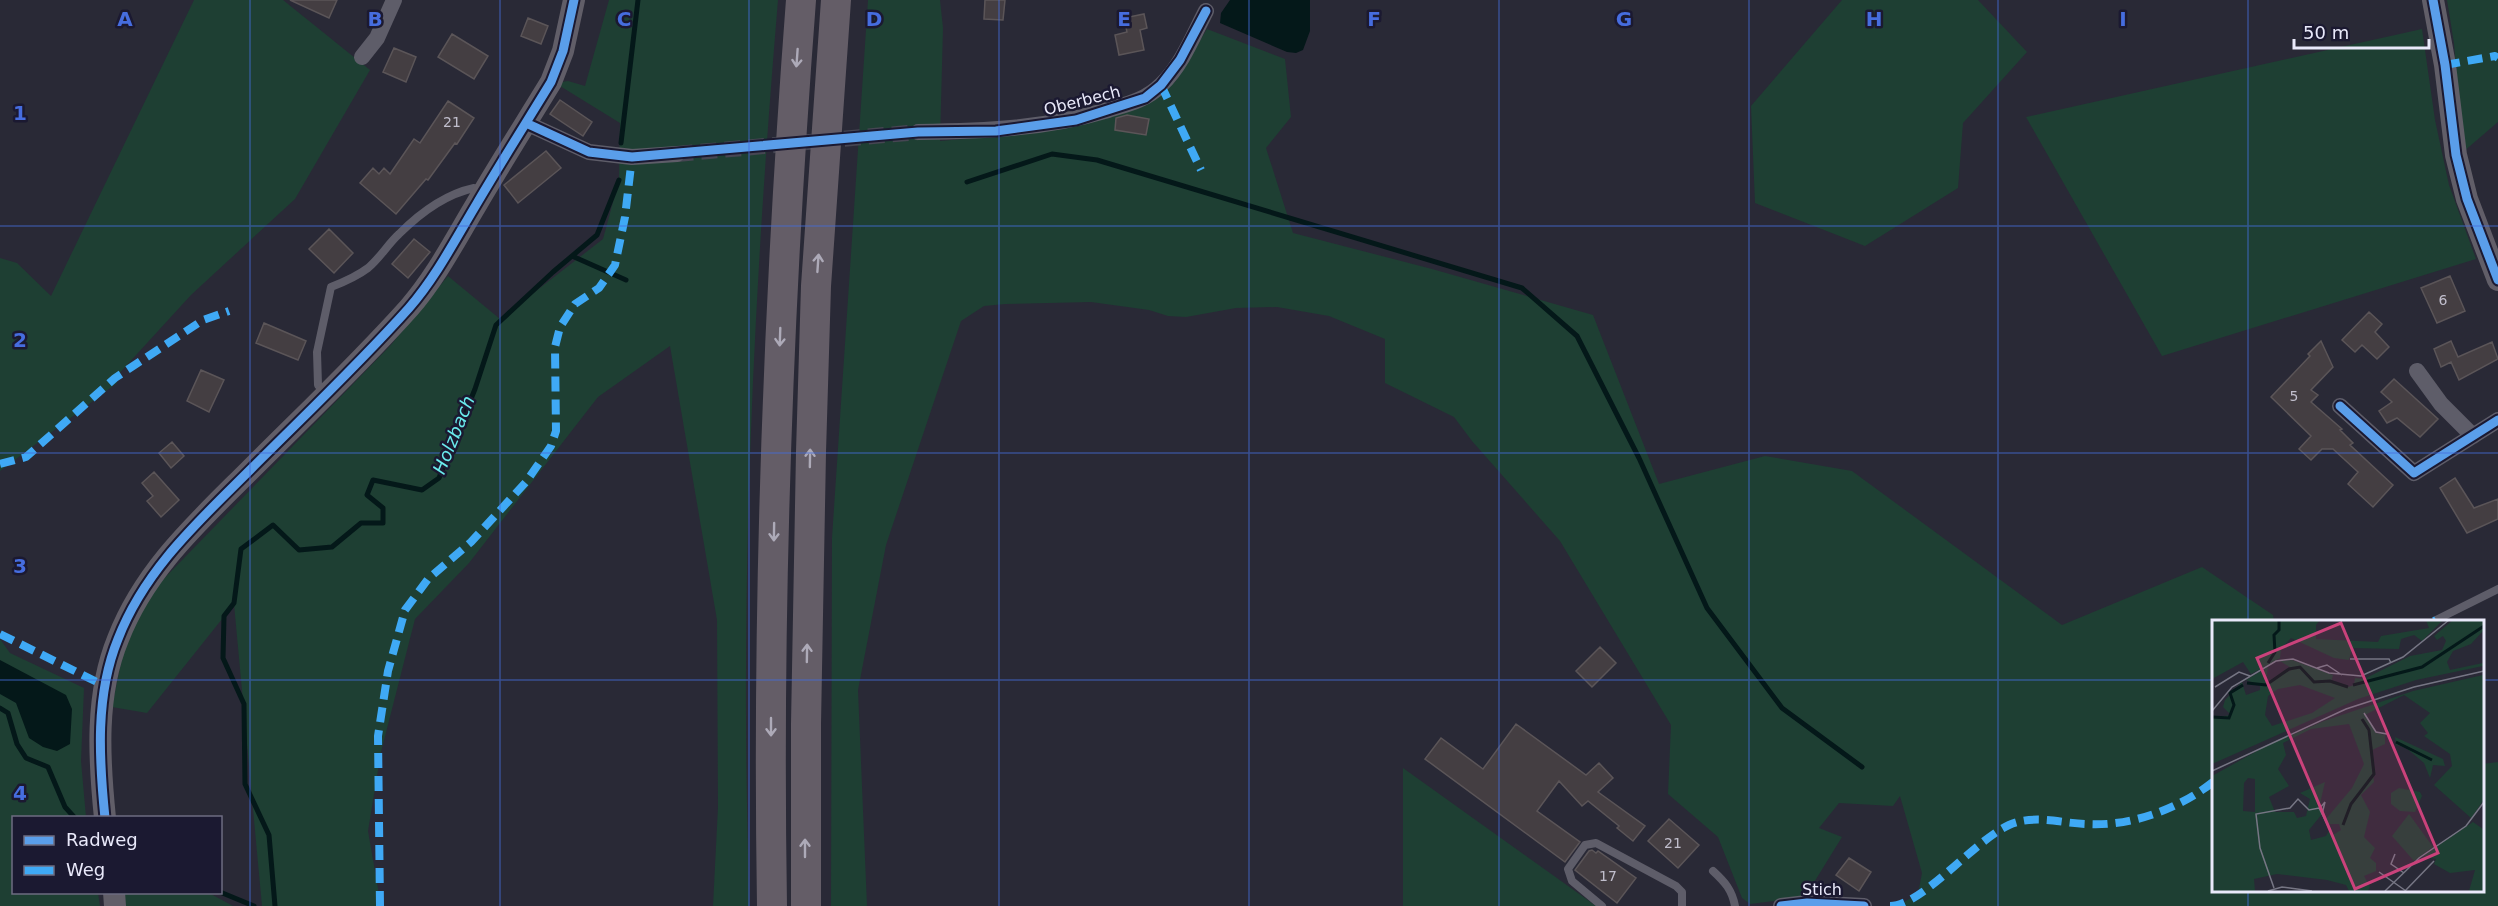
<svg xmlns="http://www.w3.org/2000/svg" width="2498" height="906" viewBox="0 0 2498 906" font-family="'DejaVu Sans',sans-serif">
<rect width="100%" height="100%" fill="#292936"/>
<path fill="#1e3f33" d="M194,0h89l87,70 -75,129 -104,96 -76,83 2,5 -117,88v-213l17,5 34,33z
M609,0h169c-20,237 -33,476 -32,715 0,63 2,127 3,191h-36l5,-99 -1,-187 -47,-274 -72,51 -129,166 -54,56 -34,133 -13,79 13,75h-119l-28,-302 -87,109 -35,-6 11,-54 15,-36 16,-28 236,-243 58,-70 52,43 103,-80 16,-59 1,-57 -60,-37 2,-4 6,-1 17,5z
M868,0h72l3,28 -3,113 93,-8 142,-51 32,-53 78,30 6,58 -25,31 27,85 139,36 161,46 66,169 106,-28 87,15 210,154 140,-58 71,48 1,6h-61v269h269v-126l16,-2v144h-608h7l21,-12 4,-21 -22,-77 -7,10 -54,-3 -20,25 23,9 -37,60 -55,7 -8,-6 -24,-61 -50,-43 3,-69 -111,-184 -88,-100 -18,-24 -69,-34v-44l-56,-23 -52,-9 -41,1 -50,9 -18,-1 -19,-6 -58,-8 -86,2 -21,2 -23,15 -75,224 -28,145 9,216h-36l1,-368z
M1842,0h136l49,52 -64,71 -5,65 -93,58 -110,-43 -4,-97z
M2447,0h51v122l-35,30 -9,-109z
M2422,29l13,91 14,65 27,74 -314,97 -136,-239z
M0,639l10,14 74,35 -3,73 5,56 -72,1v74l84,1 2,13h-100z
M1403,768l193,138h-193z
M124,893h85l24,13h-107z"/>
<path fill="#041819" d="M1230,0h80v31l-7,19 -7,3 -9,-1 -67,-29 1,-10z
M0,660l66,35 6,14 -2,35 -13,7 -14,-4 -14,-9 -13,-35 -16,-9z"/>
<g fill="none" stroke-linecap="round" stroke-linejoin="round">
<path stroke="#041819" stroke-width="5" d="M621,143l17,-143
M967,182l85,-28 45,6 425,128 55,48 62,122 68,150 75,100 80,59
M572,256l54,24
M0,708l8,5 9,31 9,14 22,9 17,40 10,11
M220,892l34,14
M275,906l-6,-71 -24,-51 -1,-80 -21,-46 1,-42 10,-13 7,-54 32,-24 26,25 33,-3 29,-24h22v-15l-16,-13 6,-15 49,10 17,-12 36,-89 21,-64 57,-53 44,-37 22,-55"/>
</g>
<path fill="#443e42" stroke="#5b5558" stroke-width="1.5" d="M290,0h47l-8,18z
M985,0h20l-2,20 -19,-1z
M1144,14l3,14 -7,2 4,20 -25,5 -4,-20 12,-3 -3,-14z
M528,18l20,8 -7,18 -20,-8z
M452,34l36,22 -14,23 -36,-22z
M394,48l22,9 -10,25 -23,-10z
M560,100l32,22 -9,14 -33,-22z
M448,101l26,17 -17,26 -2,-1 -27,37 -2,-1 -30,35 -36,-31 13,-15 6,6 5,-6 6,6 24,-35 6,4z
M1127,115l22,4 -3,16 -31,-5 1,-12z
M546,151l15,17 -43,35 -14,-18z
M329,229l24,24 -19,20 -25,-24z
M414,239l16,13 -22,26 -16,-14z
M2450,276l15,35 -28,12 -16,-35z
M2369,312l13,12 -7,8 14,15 -12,12 -15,-14 -7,7 -13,-12z
M264,323l42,18 -8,19 -42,-17z
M2321,341l12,26 -22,23 7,5 -7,7 31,27 -2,1 13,13 -3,2 43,40 -20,22 -25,-23 10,-12 -25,-23h-11l-11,11 -12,-11 12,-13 -40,-39 39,-41 -2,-2z
M2451,341l7,16 34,-15 6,17 -39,21 -8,-18 -10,5 -7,-18z
M201,370l23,10 -15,32 -22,-11z
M2394,379l44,40 -18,18 -23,-19 -10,5 -8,-12 13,-9 -11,-10z
M172,442l12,14 -13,12 -12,-15z
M154,472l25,28 -18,17 -14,-16 6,-5 -11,-13z
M2455,478l19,30 24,-9v20l-31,14 -27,-45z
M1600,647l16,16 -24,24 -16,-16z
M1516,724l70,51 13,-12 14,15 -15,14 47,34 -12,15 -16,-13 2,-2 -31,-25 -6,5 -23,-25 -22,30 43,31 -15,20 -140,-103 16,-21 42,31z
M1669,819l30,26 -21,23 -30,-27z
M1592,850l4,3 2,-2 38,27 -19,25 -42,-33 14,-19z
M1849,858l22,14 -12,19 -23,-16z"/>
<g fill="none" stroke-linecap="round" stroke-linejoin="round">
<path stroke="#464653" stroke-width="16" stroke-dasharray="16 8" stroke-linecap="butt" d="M677,154l241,-22"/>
<path stroke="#5e5d69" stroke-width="8" d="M325,393l-7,-8 -1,-33 14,-65c13,-5 25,-10 37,-19 12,-10 20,-24 31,-34 20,-20 47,-40 75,-46l8,5
M2436,620l62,-31
M1713,871c12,11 19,19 22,35
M1602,906l-30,-25 -4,-12 17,-24 11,-2 80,43 6,6v14"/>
<path stroke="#5e5d69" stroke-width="16" d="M362,57l15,-19 17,-38
M526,123l63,29 43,5 45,-3
M918,132c65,-1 127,-3 190,-22 20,-6 38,-10 53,-25 21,-20 32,-49 45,-74
M2417,371l24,33 32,32
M2340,406l74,67 84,-53
M1781,906l26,-3 57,3"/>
<path stroke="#615e68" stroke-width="22" d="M2433,0l12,65 11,90 11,44 31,81
M105,818c-6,-59 -10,-123 13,-179 27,-70 81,-118 133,-170 53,-53 108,-105 158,-161 27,-31 46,-68 67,-103 24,-41 50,-82 75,-123l12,-31 11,-51
M114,892l1,14"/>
<path stroke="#645d67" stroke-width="30" d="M772,906c-5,-302 6,-605 29,-906
M806,906v-182l5,-272 5,-166 20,-286"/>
<path stroke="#3fa9f5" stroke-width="8" stroke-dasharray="15 8" stroke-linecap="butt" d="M2445,65l50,-9 3,2
M1161,85l40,85
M0,464l26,-7 89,-79 88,-58 26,-9
M2434,621l2,-1
M0,634l105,52
M380,906l-2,-170 10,-65 17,-61 23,-31 43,-37 55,-60 25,-36 5,-15 -1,-84 5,-20 15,-23 24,-16 16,-23 10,-48 7,-60
M1890,906c32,0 85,-66 119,-81 26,-11 50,-2 77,-1 44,3 93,-15 127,-42"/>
<defs>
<path id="cycleway" d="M2433,0l12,65 11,90 11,44 31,81
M526,123l63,29 43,5 286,-25 78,-1 80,-11 69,-22 16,-13 19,-25 26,-49
M2340,406l74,67 84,-53
M105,818c-6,-59 -10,-123 13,-179 27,-70 81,-118 133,-170 53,-53 108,-105 158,-161 27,-31 46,-68 67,-103 24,-41 50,-82 75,-123l12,-31 11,-51
M1781,906l26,-3 57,3"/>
</defs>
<use href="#cycleway" stroke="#1b1931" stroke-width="13"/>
<use href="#cycleway" stroke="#5a9eea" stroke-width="9"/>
</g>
<defs><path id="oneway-shaft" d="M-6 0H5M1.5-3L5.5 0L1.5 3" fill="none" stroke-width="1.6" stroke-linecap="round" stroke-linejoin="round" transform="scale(1.5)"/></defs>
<g stroke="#adaab8">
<use href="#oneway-shaft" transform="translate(797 58) rotate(94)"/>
<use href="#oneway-shaft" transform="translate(818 263) rotate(-86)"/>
<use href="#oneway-shaft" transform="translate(780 337) rotate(92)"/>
<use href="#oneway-shaft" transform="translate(810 458) rotate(-89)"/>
<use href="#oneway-shaft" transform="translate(774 532) rotate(91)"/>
<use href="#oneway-shaft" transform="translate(807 653) rotate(-89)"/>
<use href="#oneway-shaft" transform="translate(771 727) rotate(90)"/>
<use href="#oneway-shaft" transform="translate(805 848) rotate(-90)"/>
</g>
<path fill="none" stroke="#466ddf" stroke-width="1.5" stroke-opacity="0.55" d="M250,0v906M500,0v906M749,0v906M999,0v906M1249,0v906M1499,0v906M1749,0v906M1998,0v906M2248,0v621M0,226h2498M0,453h2498M0,680h2213M2482,680h16M2248,890v16"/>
<g text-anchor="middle" stroke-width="5" stroke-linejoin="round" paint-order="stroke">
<g font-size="14" fill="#c0becc">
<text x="452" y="127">21</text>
<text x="2443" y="305">6</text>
<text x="2294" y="401">5</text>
<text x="1673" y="848">21</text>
<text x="1608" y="881">17</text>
</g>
<g font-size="16" fill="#e9e9fa" stroke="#1b1931">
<text transform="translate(1082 100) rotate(-14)" y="6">Oberbech</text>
<text x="1822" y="895">Stich</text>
</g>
<g font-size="18" font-style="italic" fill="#6aecee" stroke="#1b1931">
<text transform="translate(454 435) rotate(-68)" y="6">Holzbach</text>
</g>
</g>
<g transform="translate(2212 620)">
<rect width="272" height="272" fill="#292936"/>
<path d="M0,0h108l-4,5v14l62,3 3,-6 48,-8 -3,-8h17l-21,21 -8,-6 -13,4 -2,10 -47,-1 -3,12 -15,-2 -43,-20 -10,11 -1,9 -29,16 -8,-12 -31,17zM241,0h30v11l-12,13 -18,7 -6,11 3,8 33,-7v3l-67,14 -58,19 -146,65v-46l19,-3 -8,-8 2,-7 17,-18 4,13 14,-5v-5l-14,-5 22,-13 -2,16 27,-14 -13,-8 12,-1 41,15 -2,7 17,5 6,-2 1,-7 9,1 46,-23 32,-6 4,-9 -3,-5 -6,4 -3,-4zM88,65l35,13 -23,15 -40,13 -7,-11 3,-19 10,-7zM271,55v126l-12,17 -37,-33 18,-19 -2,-12 -26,-18 4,-3 -8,-10 10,-10 -26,-18 -39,20 11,18 9,2v9l-15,7 4,31 -13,13 9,17 -6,25 11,11 -5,10 6,5v8l-12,5 6,11 -2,4h-19l-3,-6 -19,-5 -50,-6 -23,5 1,12h-43v-115l54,-30 58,-25 89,-30zM137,104l15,40 -12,24 -26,31 3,5h10l2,6 -8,5 -3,-6 -4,7 -15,4 -2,-10 13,-16 -3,-6 6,-26 -25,11 10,6 -4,17 -9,2 -3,-6h-19l-6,-15 20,-11 -11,-17 8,-14 -3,-12 28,-14zM36,158l7,1v33l-12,-1 1,-28zM183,117l48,22 2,7 -12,-1 -3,13 -6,-15 -19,-16 -9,-2zM187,168l21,4 2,4 -7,16 -15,-1 -9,-7v-11zM197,194l24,33 -19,14 -22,-25zM261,202l10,7v62h-14l6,-21 -25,3 -16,-9 2,-5 -13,-3z" fill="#1e3f33" fill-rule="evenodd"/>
<path fill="none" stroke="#041819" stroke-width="3" d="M56,43l7,-11 -1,-17 5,-5v-10M35,63l19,2 23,-16 11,-2 14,15 16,-1 18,6M141,65l69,-18 62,-41M0,97l17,1 5,-13 -4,-12 13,-8M184,122l36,18M131,205l8,-21 23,-30 -5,-44 -7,-11"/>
<path fill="none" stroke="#767684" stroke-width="1.5" d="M138,39h39l2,4M105,48l10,-3 15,10M3,67l24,-15 11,4M0,91l20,-24 44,-26 17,-2 36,14 32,3 42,-19 46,-37M152,93l12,19 11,2M0,151l134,-62 68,-22 70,-16M107,189l6,-7 -3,12M183,234l-4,10 13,9M167,252l27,19M62,268l-14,-40 -4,-34 34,-6 8,-9 11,11 10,-2 11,22M56,271l14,-4 30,4M173,271l34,-33 47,-32 18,-24M193,271l29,-30"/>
<path fill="#ca427b" fill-opacity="0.15" stroke="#ca427b" stroke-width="3" d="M129,3l97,230 -83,36 -98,-231z"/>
<rect width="272" height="272" fill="none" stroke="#e9e9fa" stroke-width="3"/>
</g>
<g font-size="20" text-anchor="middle" font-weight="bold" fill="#466ddf" stroke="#1b1931" stroke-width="5" stroke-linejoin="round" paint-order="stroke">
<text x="125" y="26">A</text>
<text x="375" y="26">B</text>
<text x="624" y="26">C</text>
<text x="874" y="26">D</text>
<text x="1124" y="26">E</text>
<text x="1374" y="26">F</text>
<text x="1624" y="26">G</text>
<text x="1874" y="26">H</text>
<text x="2123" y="26">I</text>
<text x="20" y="120">1</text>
<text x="20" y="347">2</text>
<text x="20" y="573">3</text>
<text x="20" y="800">4</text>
</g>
<rect x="12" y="816" width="210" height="78" fill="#1b1931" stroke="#6d6c81" stroke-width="1.5"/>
<rect x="24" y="836" width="30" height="9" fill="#5a9eea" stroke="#6d6c81" stroke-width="1.5"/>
<text x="66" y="846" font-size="18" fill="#e9e9fa">Radweg</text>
<rect x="24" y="866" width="30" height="9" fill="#3fa9f5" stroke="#6d6c81" stroke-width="1.5"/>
<text x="66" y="876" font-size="18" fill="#e9e9fa">Weg</text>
<path d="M2294 39v9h135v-9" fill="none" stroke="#e9e9fa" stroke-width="3"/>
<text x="2303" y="39" font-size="18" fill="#e9e9fa" stroke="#1b1931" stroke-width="4.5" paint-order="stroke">50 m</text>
</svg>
